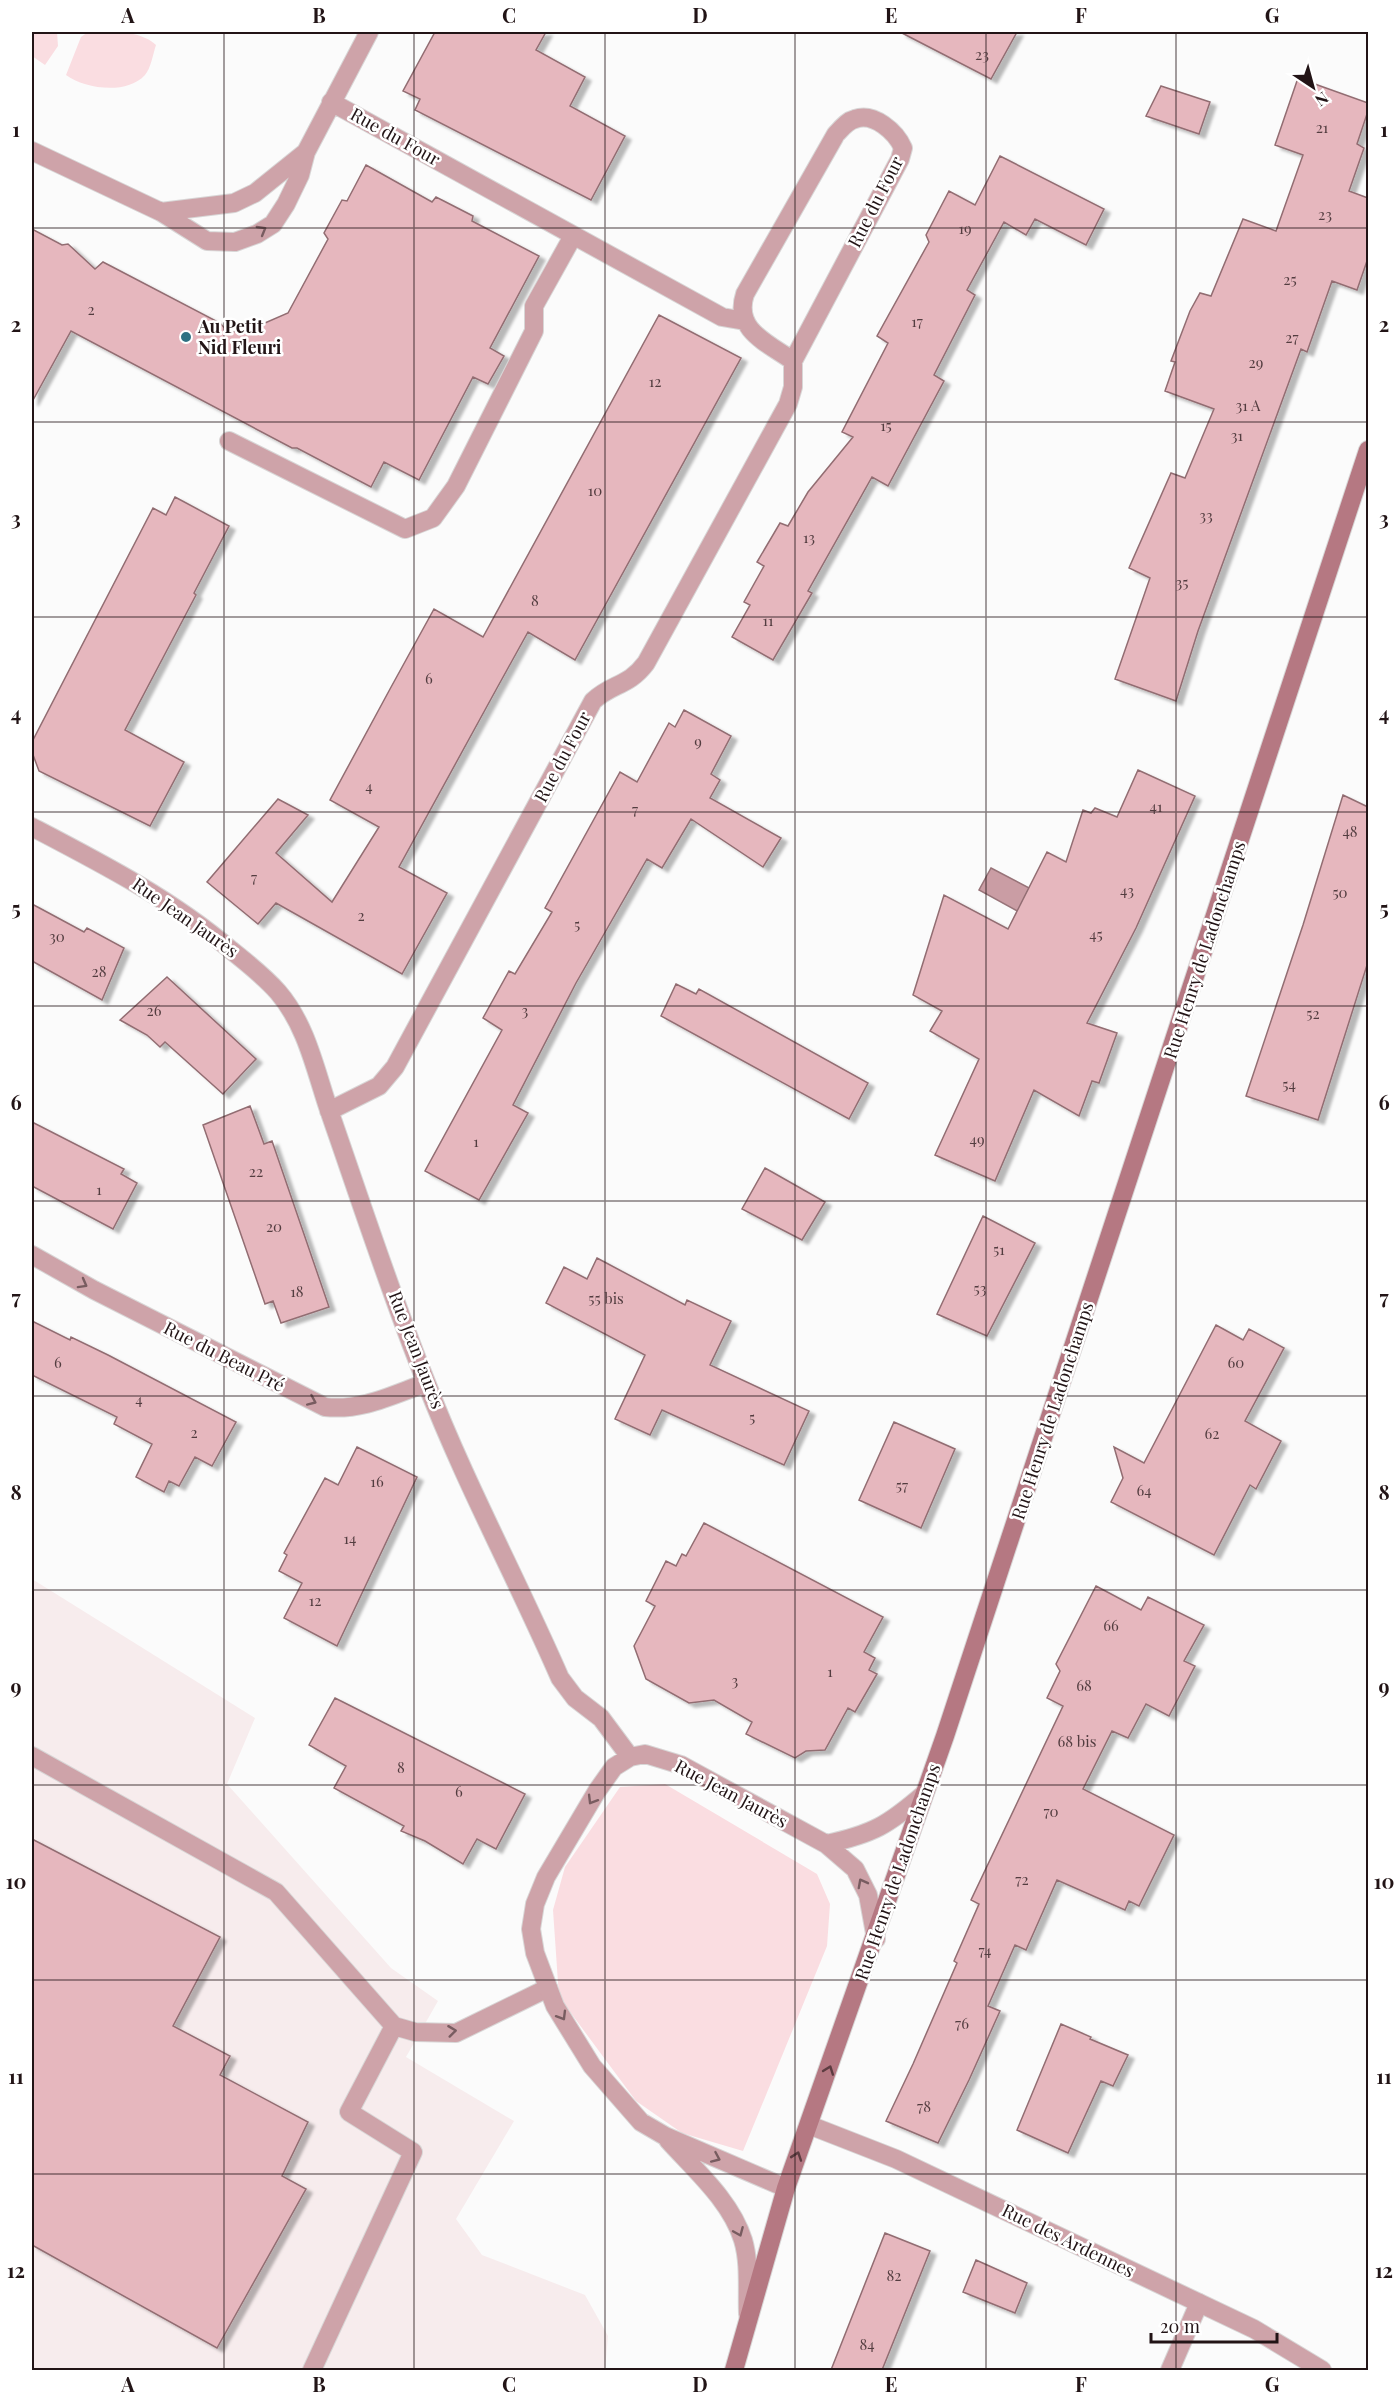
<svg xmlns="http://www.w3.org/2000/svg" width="1400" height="2402" viewBox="0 0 1400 2402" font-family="'Playfair Display',serif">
<defs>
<filter id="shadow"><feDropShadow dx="6" dy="4" stdDeviation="1.5" flood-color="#0004"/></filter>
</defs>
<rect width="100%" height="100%" fill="#fbfbfb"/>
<path fill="#f7eced" d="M32,1579l223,139 -28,66 164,184 47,33 -32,56 108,64 -58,98 26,36 103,40 23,41 -3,34h-573z"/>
<path fill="#fadde1" d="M32,32h25l1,14 -13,19 -13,-9z
M88,32c20,-1 53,-2 68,13 -3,9 -5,23 -11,30 -18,20 -60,14 -79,0l15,-38z
M665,1784l152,90 13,30 -3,42 -84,205 -61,-18 -46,-32 -77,-104 -6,-87 12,-43 55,-80z"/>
<path fill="#ca9da4" stroke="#987479" stroke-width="1.5" d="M991,868l44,23 -12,23 -44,-24z"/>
<path fill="#e6b7be" stroke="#926d72" stroke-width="1.5" filter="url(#shadow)" d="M435,32h111l-10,18 49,27 -15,29 55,30 -34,64 -176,-90 5,-11 -17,-8z
M900,32h117l-26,47z
M1298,78l70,25v8l-11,33 7,4 -15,43 19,7v60l-11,32 -25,-9 -25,71 -6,-3 -103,282 -22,70 -61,-22 35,-101 -21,-10 42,-95 14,5 29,-69 -49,-18 10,-29 -4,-1 19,-50 10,-18 11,3 32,-77 33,12 27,-76 -28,-10z
M1161,86l49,16 -11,32 -53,-18z
M1000,156l104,53 -18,36 -51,-26 -9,16 -22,-13 -37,68 8,5 -41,80 10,6 -56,105 -16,-9 -64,114 4,2 -39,67 -41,-23 18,-32 -6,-3 20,-36 -7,-4 23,-39 8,3 20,-34 45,-55 -11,-5 46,-89 -11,-7 52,-94 -3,-7 23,-44 26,14z
M366,165l66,37 4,-5 37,19 -1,5 67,35 -49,92 14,8 -16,28 -15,-7 -54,103 -35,-18 -13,25 -74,-39h-5l-221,-117 -39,71v-173l30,16 6,-1 27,25 8,-7 117,61 9,10 29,-7 30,-13 40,-74 -4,-6 18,-33 5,1z
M659,315l82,43 -166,302 -47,-28 -31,56 -98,179 48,26 -45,81 -126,-71 -18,21 -51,-42 71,-83 30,16 -32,38 56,49 47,-75 -49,-27 60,-111 44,-80 49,28z
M175,497l54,29 -35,67 2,2 -71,135 59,32 -34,64 -111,-55 -7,-19v-10l121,-234 13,7z
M684,710l47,26 -20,38 9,6 -10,18 71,40 -18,29 -72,-48 -29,49 -15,-9 -71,124 -63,122 15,8 -49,87 -54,-29 77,-141 -19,-12 26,-47 6,3 37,-62 -7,-4 75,-136 17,10 32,-59 6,4z
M1138,770l57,26 -59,132 -49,95 30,10 -18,50 -7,-2 -13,35 -45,-26 -39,91 -60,-26 44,-96 -49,-28 12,-20 -29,-16 31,-100 64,34 39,-77 19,10 17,-52 8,3 4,-5 22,9z
M1343,795l25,12v155l-50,158 -72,-24 57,-171z
M32,904l52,28 3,-4 37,20 -22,52 -70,-39z
M167,977l89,82 -33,35 -58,-52 -5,5 -13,-12 -27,-15z
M676,984l20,10 3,-5 169,94 -19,36 -188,-103z
M250,1106l14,38 8,-3 57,166 -48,16 -8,-22 -8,3 -62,-179z
M32,1122l92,47 -3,5 16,9 -24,46 -81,-43z
M765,1168l60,34 -23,38 -60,-31z
M983,1216l52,27 -48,93 -50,-22z
M597,1258l88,47 2,-5 44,21 -21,44 99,46 -25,54 -122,-55 -12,25 -35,-16 30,-64 -99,-52 18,-36 23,12z
M32,1321l38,19 1,-3 37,18 128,67 -24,44 -17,-9 -16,29 -10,-5 -5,11 -28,-15 16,-33 -38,-20 3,-7 -85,-42z
M1216,1325l27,15 6,-11 35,19 -39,73 36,20 -25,48 -6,-4 -36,70 -103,-53 12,-24 -9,-31 30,16z
M894,1422l61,27 -34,79 -62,-28z
M357,1447l60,30 -80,169 -53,-28 18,-35 -23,-12 8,-16 -3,-2 41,-75 13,7z
M704,1523l179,94 -19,35 11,6 -6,12 8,4 -22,38 -7,-4 -23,42 -19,1 -11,7 -49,-24 6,-12 -38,-22 -25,3 -43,-24 -12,-33 21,-40 -9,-5 20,-40 10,5 6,-12 4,2z
M1096,1586l45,24 7,-13 56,28 -20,36 11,5 -26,50 -23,-12 -18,34 -16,-7 -29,58 91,46 -35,71 -10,-5 -4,9 -68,-30 -31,70 -11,-5 -27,61 12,5 -31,69 -31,63 -52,-22 27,-57 44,-101 -3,-2 25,-57 -8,-4 92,-194 -16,-8 13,-27 -4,-7z
M335,1698l190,96 -29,55 -19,-10 -14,25 -38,-23 -24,-10 3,-5 -70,-38 12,-22 -37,-21z
M32,1839l188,98 -47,89 57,30 -10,19 88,47 -26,54 24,13 -89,159 -185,-103z
M1061,2024l30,13 -1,2 38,16 -15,31 -12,-5 -33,72 -51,-23z
M885,2233l45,18 -48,119h-51z
M976,2260l51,23 -12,30 -52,-21z"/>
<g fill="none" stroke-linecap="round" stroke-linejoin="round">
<defs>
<path id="lane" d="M229,441l176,88 28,-11 23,-32 78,-155v-25l39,-70
M32,1756l244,136 118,134 21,6 41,1 92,-45
M312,2370l101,-218 -64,-40 45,-86
M1170,2370l29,-67"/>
<path id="street" d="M331,102l391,215 23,4
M32,151l129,61 46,29 28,1 22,-8 16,-10 13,-20 14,-29 6,-23 63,-120
M161,212l73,-9 21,-10 51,-41
M32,827c69,36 139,72 199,123 16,13 33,26 47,42 30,35 38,82 53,124 31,89 60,179 95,266 39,101 91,197 134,296l15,20 26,20 29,39
M329,1111l50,-25 16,-19 198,-366c19,-18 35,-14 53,-38l142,-259 5,-17v-26l107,-202 3,-11c-7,-16 -29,-36 -48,-29 -8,2 -13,9 -19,15l-91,160c-12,36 23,49 48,67
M32,1255l62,35 231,117c37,4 67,-12 101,-24
M826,1844c47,-10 62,-19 98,-50
M809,2125l87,34 358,170 68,41
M668,2140c27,30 63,61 75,100 7,23 4,50 5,74
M786,2188l-121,-52 -24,-14 -49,-56 -37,-60 -20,-53 -4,-24 4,-25 11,-27 51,-86 17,-24 16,-10 15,-3 36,11 145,79 29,25 13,26 8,44"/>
<path id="secondary" d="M734,2370l52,-182 159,-452 423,-1286"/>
</defs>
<use href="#lane" stroke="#d8d6d6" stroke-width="20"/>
<use href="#street" stroke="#d8d6d6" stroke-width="20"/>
<use href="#secondary" stroke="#d8d6d6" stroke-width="20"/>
<use href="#lane" stroke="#cea3a9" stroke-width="18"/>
<use href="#street" stroke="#cea3a9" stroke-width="18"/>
<use href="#secondary" stroke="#b57882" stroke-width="18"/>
</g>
<defs><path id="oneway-chevron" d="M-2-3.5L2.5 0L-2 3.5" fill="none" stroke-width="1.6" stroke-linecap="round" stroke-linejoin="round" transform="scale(1.5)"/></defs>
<g stroke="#785c60">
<use href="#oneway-chevron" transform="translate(262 230) rotate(-30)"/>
<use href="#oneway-chevron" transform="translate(83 1284) rotate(29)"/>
<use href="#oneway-chevron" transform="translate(312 1401) rotate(24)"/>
<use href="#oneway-chevron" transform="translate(592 1800) rotate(121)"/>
<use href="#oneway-chevron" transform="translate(862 1883) rotate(-118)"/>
<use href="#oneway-chevron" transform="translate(562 2016) rotate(59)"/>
<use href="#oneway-chevron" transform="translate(452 2031) rotate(-7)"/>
<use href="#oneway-chevron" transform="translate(716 2158) rotate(24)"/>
<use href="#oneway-chevron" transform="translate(739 2232) rotate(67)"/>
</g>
<g stroke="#5d3c41">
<use href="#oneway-chevron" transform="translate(829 2070) rotate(-70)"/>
<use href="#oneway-chevron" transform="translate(797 2156) rotate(-71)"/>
</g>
<path fill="none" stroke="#221416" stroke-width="1.5" stroke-opacity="0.55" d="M224,32v2338M414,32v2338M605,32v2338M795,32v2338M986,32v2338M1176,32v2338M32,228h1336M32,422h1336M32,617h1336M32,812h1336M32,1006h1336M32,1201h1336M32,1396h1336M32,1590h1336M32,1785h1336M32,1980h1336M32,2174h1336"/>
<circle fill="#2e7082" stroke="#fff" stroke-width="2" cx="186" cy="337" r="6"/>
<g text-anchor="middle" stroke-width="5" stroke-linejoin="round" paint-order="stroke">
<g font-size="15" fill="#533d40">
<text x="982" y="60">23</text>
<text x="1322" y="133">21</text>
<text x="1325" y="220">23</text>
<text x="965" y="234">19</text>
<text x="1290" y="285">25</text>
<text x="91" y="315">2</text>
<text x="917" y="327">17</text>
<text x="1292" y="343">27</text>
<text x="1256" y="368">29</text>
<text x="655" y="387">12</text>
<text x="1248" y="411">31 A</text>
<text x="886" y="431">15</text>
<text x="1237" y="441">31</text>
<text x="595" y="496">10</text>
<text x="1206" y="521">33</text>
<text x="809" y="543">13</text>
<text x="1182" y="588">35</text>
<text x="535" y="606">8</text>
<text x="768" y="626">11</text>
<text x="429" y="684">6</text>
<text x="698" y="747">9</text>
<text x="369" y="792">4</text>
<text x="1156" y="812">41</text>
<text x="635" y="815">7</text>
<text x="1350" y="837">48</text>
<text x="254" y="883">7</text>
<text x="1127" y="896">43</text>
<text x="1340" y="898">50</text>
<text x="361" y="921">2</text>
<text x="577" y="930">5</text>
<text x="1096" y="940">45</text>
<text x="57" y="942">30</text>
<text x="99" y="977">28</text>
<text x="154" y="1016">26</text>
<text x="525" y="1016">3</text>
<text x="1313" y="1019">52</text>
<text x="1289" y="1090">54</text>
<text x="977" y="1145">49</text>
<text x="476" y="1147">1</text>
<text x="256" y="1177">22</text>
<text x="99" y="1195">1</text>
<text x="274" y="1232">20</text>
<text x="999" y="1255">51</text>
<text x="980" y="1294">53</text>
<text x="297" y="1297">18</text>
<text x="606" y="1304">55 bis</text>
<text x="58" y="1368">6</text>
<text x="1236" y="1368">60</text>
<text x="139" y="1405">4</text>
<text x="752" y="1423">5</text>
<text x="194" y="1438">2</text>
<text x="1212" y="1439">62</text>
<text x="377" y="1487">16</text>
<text x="902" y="1491">57</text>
<text x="1144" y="1496">64</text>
<text x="350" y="1544">14</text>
<text x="315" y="1606">12</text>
<text x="1111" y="1631">66</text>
<text x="830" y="1677">1</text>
<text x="735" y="1686">3</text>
<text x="1084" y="1691">68</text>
<text x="1077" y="1747">68 bis</text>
<text x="401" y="1773">8</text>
<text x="459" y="1797">6</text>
<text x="1051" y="1817">70</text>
<text x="1022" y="1885">72</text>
<text x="985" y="1956">74</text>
<text x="962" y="2029">76</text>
<text x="924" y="2112">78</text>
<text x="894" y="2281">82</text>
<text x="867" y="2350">84</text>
</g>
<g font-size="18" fill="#221416" stroke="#fff">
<text transform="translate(395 137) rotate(29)" y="6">Rue du Four</text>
<text transform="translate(876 202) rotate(-63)" y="6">Rue du Four</text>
<text transform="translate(563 757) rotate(-62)" y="6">Rue du Four</text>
<text transform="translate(185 918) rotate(35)" y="6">Rue Jean Jaurès</text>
<text transform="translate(1205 950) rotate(-72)" y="6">Rue Henry de Ladonchamps</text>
<text transform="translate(416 1350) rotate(69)" y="6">Rue Jean Jaurès</text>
<text transform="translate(224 1357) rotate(27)" y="6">Rue du Beau Pré</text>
<text transform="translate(1053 1411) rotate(-72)" y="6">Rue Henry de Ladonchamps</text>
<text transform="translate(731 1794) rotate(28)" y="6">Rue Jean Jaurès</text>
<text transform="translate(898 1872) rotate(-71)" y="6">Rue Henry de Ladonchamps</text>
<text transform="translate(1068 2241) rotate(26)" y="6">Rue des Ardennes</text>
</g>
<g font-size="18" font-weight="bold" fill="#221416" stroke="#fff" text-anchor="start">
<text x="198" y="333">Au Petit<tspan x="198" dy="21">Nid Fleuri</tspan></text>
</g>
</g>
<rect width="1400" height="2402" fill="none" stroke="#ffffff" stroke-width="66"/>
<g transform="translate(1313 87) rotate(144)" stroke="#ffffff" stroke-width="4.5" paint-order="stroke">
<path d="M0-4.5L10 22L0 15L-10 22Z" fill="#221416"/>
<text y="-9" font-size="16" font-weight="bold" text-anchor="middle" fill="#221416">N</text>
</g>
<path d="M1151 2333v9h126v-9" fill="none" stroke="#221416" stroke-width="3"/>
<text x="1160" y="2333" font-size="18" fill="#221416" stroke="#ffffff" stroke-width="4.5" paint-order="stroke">20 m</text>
<rect x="33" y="33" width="1334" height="2336" fill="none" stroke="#221416" stroke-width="2"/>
<g font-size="20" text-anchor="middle" font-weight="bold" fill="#221416">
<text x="128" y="23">A</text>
<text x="319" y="23">B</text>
<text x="509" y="23">C</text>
<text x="700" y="23">D</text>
<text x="891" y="23">E</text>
<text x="1081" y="23">F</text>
<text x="1272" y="23">G</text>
<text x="16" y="137">1</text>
<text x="1384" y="137">1</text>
<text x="16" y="332">2</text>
<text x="1384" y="332">2</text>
<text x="16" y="526">3</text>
<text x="1384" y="526">3</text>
<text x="16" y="721">4</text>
<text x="1384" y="721">4</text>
<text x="16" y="916">5</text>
<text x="1384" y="916">5</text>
<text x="16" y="1110">6</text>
<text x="1384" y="1110">6</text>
<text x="16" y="1305">7</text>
<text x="1384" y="1305">7</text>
<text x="16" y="1500">8</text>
<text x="1384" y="1500">8</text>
<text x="16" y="1694">9</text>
<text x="1384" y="1694">9</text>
<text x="16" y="1889">10</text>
<text x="1384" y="1889">10</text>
<text x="16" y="2084">11</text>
<text x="1384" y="2084">11</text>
<text x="16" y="2278">12</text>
<text x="1384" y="2278">12</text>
<text x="128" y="2392">A</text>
<text x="319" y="2392">B</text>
<text x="509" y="2392">C</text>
<text x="700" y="2392">D</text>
<text x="891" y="2392">E</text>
<text x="1081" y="2392">F</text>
<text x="1272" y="2392">G</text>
</g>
</svg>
